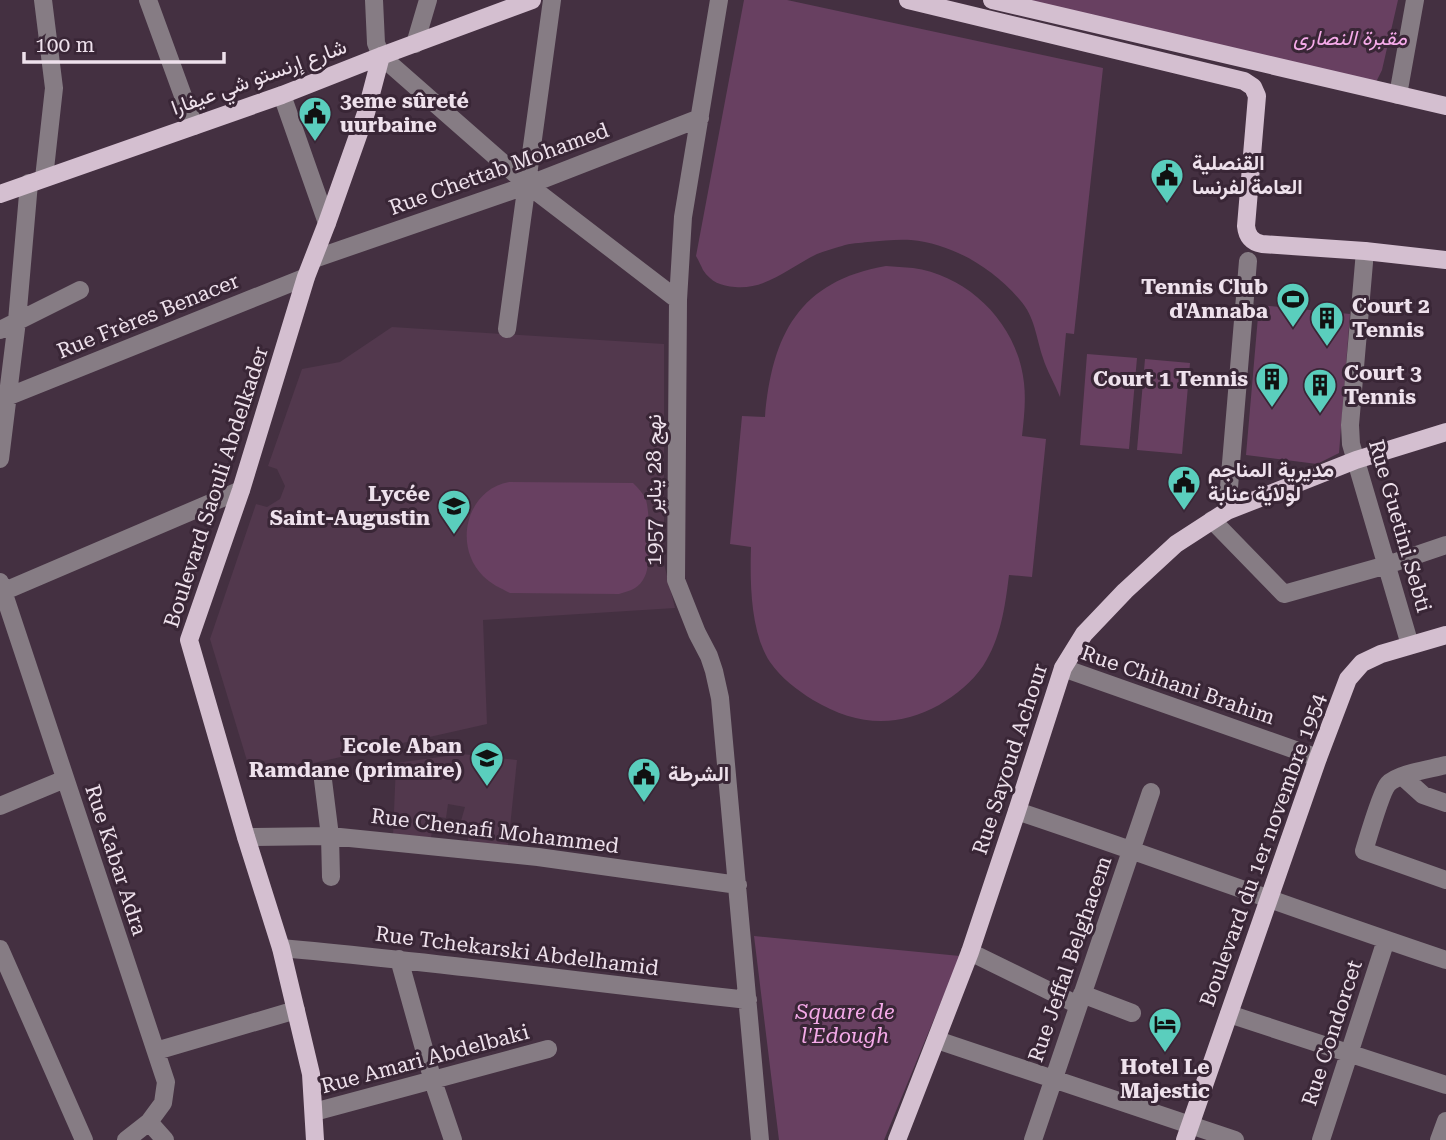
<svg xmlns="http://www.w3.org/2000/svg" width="1446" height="1140" viewBox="0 0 1446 1140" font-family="'Roboto Serif',Vazirmatn,serif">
<rect width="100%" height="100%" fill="#443041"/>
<path fill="#52384d" d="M392,327l272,17v220l11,44 -192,12 4,104 -235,53 -42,-138 46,-135 11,3 13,-8 5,-13 -8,-17 -9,-3 34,-97 38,-7z
M462,754l55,6 -9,86 -40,-2v-19l-7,-4 4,-14 -17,-3 -2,14 -12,-2 -3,22 -38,-2 3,-73z"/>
<path fill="#684061" d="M744,0h43l316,68 -29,266 -8,-1 -6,64c-5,-13 -13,-26 -17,-39 -7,-21 -8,-41 -23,-58 -27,-32 -67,-56 -109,-60 -14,-1 -29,1 -43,2 -8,1 -18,1 -26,4 -8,2 -17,5 -25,8 -27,13 -51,36 -82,33 -14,-1 -24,-5 -32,-17 -2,-4 -4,-9 -7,-14z
M1029,0h369l-16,70 -7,14z
M886,266c9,1 18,1 27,2 57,8 105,57 111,115 2,18 0,35 -2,53l24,3 -14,138 -23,-2c-4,32 -8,63 -26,91 -11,16 -27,29 -44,39 -43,24 -84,20 -126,-5 -16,-10 -32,-22 -43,-38 -20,-30 -20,-81 -19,-115l-21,-3 12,-128 23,1c7,-82 34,-136 121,-151z
M1259,305l91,9 -11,139 -22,11 -71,-9z
M1087,354l50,4 -8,91 -49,-4z
M1145,359l45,4 -8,91 -45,-4z
M509,482l124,1c5,5 10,10 13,17 4,13 5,64 -1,76 -5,12 -15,15 -26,18l-109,-1c-10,-5 -19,-9 -27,-17 -30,-30 -17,-86 26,-94z
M754,936l206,20 -76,184h-105z"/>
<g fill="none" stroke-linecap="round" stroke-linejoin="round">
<path stroke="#867c84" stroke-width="18" d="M43,0l11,88 -10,90
M148,0l46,126
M374,0l2,43 5,13 147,129 150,115
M719,0l-36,217 -5,83 -2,280 21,53 12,23 5,15 6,27 40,442
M415,44l13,-44
M282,95l45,128
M1398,95l17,-95
M1365,251l-15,174 1,19 59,201
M314,259l214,-74 172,-67
M507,329l45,-329
M0,330l80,-40
M7,397l299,-120
M0,459l17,-138 12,-138
M1227,511l21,-250
M1212,520l72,74 103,-29 59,-20
M0,582l166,500 -3,21 -14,19 -23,18
M0,593l241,-103
M1063,668l255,90
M1446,765c-14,4 -48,8 -58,19 -7,8 -20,54 -24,67l82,29
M1402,776l21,19 23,8
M323,780l7,56 1,41
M0,806l65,-27
M1017,811c144,48 285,101 429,149
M246,837l84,-1 208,21 200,28
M281,948c156,14 311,35 467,52
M0,949l84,191
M970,952l108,53
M399,959l34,122 20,59
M1082,994l50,19
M1229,1014l217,71
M937,1040l298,100
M156,1051l140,-41
M314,1112l234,-63
M149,1122l16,18
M1033,1140l118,-348
M1321,1140l65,-200
M1439,1140l7,-19"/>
<path stroke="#d4bfd0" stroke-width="18" d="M908,0l336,81 9,6 4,9 -11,130c1,10 6,16 16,18l103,7 81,9
M992,0l454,106
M0,194l282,-99 99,-39 151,-56
M315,1140l-4,-66 -30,-126 -35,-111 -57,-197 52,-150 65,-213 21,-54 39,-110 15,-57
M897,1140l73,-188 47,-141 46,-143 21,-34 41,-43 51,-47 51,-33 129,-51 90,-28
M1185,1140l133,-382 30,-79 14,-16 19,-9 65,-19"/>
</g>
<defs>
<symbol id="civic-pin" viewBox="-11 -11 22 30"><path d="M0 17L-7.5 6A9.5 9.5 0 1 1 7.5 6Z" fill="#5acebd" stroke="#392636"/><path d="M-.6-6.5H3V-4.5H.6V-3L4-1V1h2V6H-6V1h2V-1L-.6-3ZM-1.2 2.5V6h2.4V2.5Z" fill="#111"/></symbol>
<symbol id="stadium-pin" viewBox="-11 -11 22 30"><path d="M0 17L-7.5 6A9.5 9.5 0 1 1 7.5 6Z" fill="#5acebd" stroke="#392636"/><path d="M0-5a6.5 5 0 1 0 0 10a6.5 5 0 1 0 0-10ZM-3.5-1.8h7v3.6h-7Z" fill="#111"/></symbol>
<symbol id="building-pin" viewBox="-11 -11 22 30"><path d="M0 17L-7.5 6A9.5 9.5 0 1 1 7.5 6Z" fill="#5acebd" stroke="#392636"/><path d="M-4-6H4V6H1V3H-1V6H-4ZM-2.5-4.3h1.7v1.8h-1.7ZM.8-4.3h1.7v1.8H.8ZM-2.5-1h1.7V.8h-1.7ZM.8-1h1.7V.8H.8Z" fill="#111"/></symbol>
<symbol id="school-pin" viewBox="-11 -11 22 30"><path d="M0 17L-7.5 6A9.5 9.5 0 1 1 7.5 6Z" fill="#5acebd" stroke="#392636"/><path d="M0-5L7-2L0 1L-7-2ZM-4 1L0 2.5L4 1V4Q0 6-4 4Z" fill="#111"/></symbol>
<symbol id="hotel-pin" viewBox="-11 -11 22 30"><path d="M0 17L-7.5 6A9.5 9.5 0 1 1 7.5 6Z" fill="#5acebd" stroke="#392636"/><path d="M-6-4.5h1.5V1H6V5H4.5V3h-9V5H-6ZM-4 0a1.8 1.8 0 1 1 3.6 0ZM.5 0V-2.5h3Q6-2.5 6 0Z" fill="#111"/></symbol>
</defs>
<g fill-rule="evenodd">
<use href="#civic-pin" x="296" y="94" width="38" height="52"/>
<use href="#civic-pin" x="1148" y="156" width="38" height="52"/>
<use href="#stadium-pin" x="1274" y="280" width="38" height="52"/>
<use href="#building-pin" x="1308" y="299" width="38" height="52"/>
<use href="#building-pin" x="1253" y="360" width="38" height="52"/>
<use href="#building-pin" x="1301" y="366" width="38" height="52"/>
<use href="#civic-pin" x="1165" y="463" width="38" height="52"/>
<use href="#school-pin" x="435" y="487" width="38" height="52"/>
<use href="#school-pin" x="468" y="739" width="38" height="52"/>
<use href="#civic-pin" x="625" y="755" width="38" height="52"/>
<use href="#hotel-pin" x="1146" y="1005" width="38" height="52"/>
</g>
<g text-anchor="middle" stroke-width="6" stroke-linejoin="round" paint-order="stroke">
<g font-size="21" font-style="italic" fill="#f5aae9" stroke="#392636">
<text x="1350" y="45">مقبرة النصارى</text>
<text x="845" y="1019">Square de<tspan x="845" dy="24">l'Edough</tspan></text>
</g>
<g font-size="21" fill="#eee1ec" stroke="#392636">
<text transform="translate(259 77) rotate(-20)" y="7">شارع إرنستو شي عيفارا</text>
<text transform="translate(499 169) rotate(-20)" y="7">Rue Chettab Mohamed</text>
<text transform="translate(148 316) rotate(-22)" y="7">Rue Frères Benacer</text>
<text transform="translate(216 487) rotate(-72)" y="7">Boulevard Saouli Abdelkader</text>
<text transform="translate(654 490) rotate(-90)" y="7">نهج 28 يناير 1957</text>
<text transform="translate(1400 526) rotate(74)" y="7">Rue Guetini Sebti</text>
<text transform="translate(1178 685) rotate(19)" y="7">Rue Chihani Brahim</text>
<text transform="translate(1010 759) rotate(-72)" y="7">Rue Sayoud Achour</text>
<text transform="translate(495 831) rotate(7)" y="7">Rue Chenafi Mohammed</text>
<text transform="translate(1263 850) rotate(-70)" y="7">Boulevard du 1er novembre 1954</text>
<text transform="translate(116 860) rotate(72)" y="7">Rue Kabar Adra</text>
<text transform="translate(517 951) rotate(7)" y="7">Rue Tchekarski Abdelhamid</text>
<text transform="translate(1070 959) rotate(-71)" y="7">Rue Jeffal Belghacem</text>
<text transform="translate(1332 1033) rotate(-72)" y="7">Rue Condorcet</text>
<text transform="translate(425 1059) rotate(-15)" y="7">Rue Amari Abdelbaki</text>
</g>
<g font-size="21" font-weight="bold" fill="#eee1ec" stroke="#392636" text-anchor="start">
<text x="340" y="108">3eme sûreté<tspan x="340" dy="24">uurbaine</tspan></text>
<text x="1192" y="170">القنصلية<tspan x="1192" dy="24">العامة لفرنسا</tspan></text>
<text x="1268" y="294" text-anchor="end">Tennis Club<tspan x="1268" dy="24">d'Annaba</tspan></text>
<text x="1352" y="313">Court 2<tspan x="1352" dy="24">Tennis</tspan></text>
<text x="1344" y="380">Court 3<tspan x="1344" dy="24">Tennis</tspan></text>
<text x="1248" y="386" text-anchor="end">Court 1 Tennis</text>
<text x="1208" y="477">مديرية المناجم<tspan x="1208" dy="24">لولاية عنابة</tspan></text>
<text x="430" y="501" text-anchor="end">Lycée<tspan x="430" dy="24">Saint-Augustin</tspan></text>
<text x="462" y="753" text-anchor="end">Ecole Aban<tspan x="462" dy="24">Ramdane (primaire)</tspan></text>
<text x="668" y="781">الشرطة</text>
<text x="1165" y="1074" text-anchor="middle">Hotel Le<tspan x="1165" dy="24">Majestic</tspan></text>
</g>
</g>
<path d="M24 52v10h200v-10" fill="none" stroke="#eee1ec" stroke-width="3.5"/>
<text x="35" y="52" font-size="21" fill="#eee1ec" stroke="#392636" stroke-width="5" paint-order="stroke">100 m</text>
</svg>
